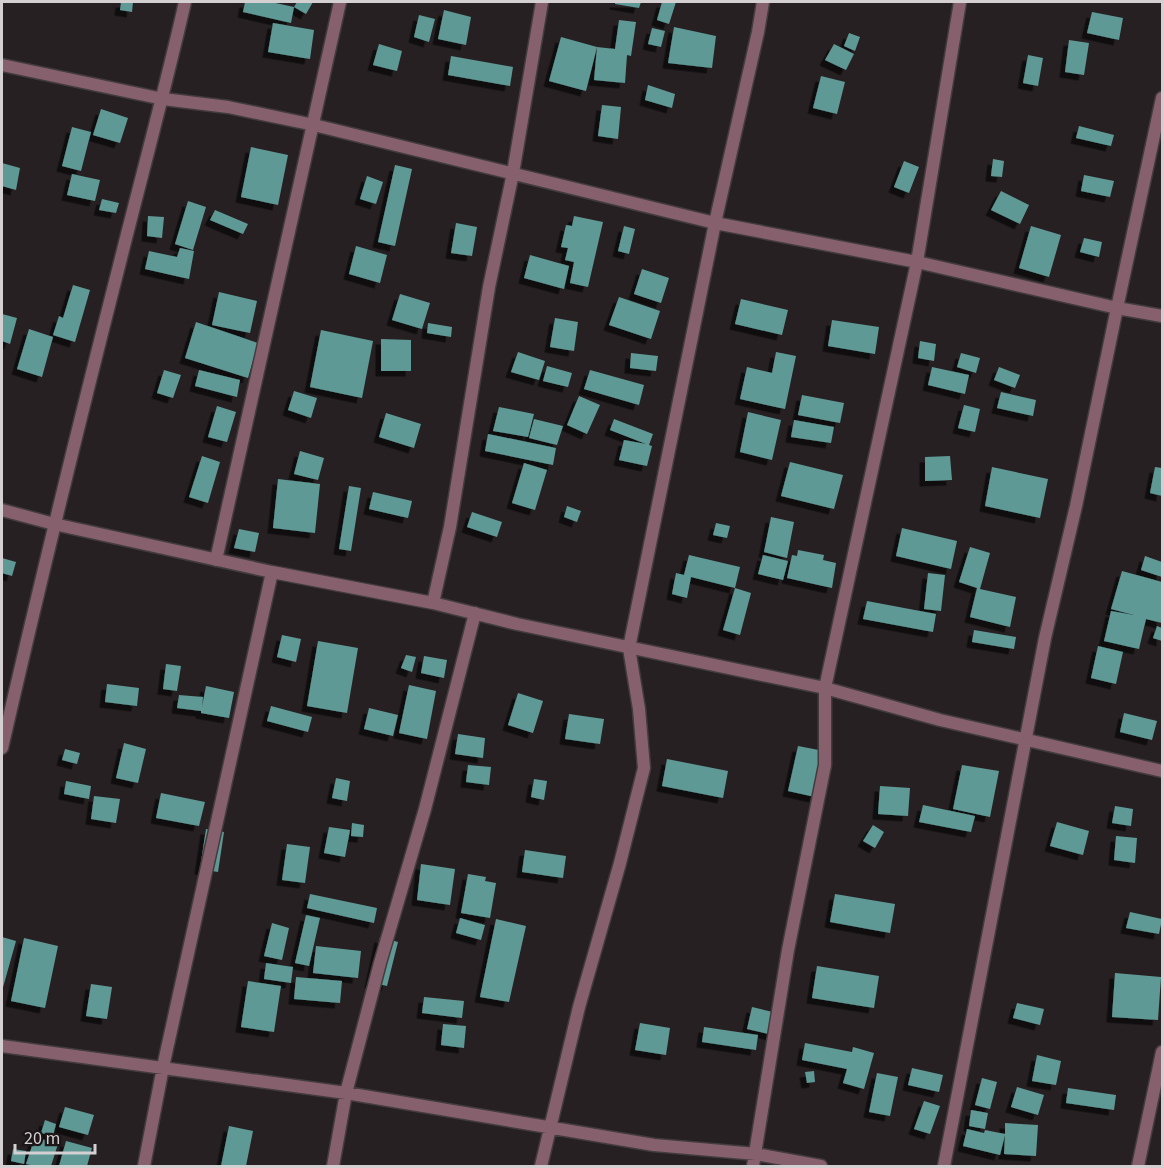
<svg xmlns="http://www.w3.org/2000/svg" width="1164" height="1168" viewBox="0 0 1164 1168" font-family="'Source Sans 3',sans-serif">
<defs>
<filter id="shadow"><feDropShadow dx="-5.5" dy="5.5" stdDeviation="0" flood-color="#0009"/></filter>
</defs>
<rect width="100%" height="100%" fill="#262022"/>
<path fill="#5f9996" filter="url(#shadow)" d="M121,2h12l-1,10 -12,-2z
M245,2h26l23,5 -3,16 -48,-11z
M297,2h16l-7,12 -12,-7z
M615,2h26l-2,6 -24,-4z
M662,2h14l-7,22 -12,-4z
M444,10l27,7 -5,28 -28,-6z
M1092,12l31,6 -4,22 -32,-7z
M419,15l16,4 -6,23 -15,-5z
M619,20l17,2 -5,34 -4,-1 -2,28 -31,-3 3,-33 18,2z
M273,23l41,7 -4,29 -42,-7z
M674,27l42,9 -4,32 -44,-5z
M652,28l13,3 -4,16 -13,-3z
M849,33l11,4 -5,14 -11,-5z
M561,37l36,10 -11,44 -37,-10z
M1069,40l20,3 -5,32 -19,-3z
M379,44l23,7 -5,20 -24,-6z
M834,44l20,10 -8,16 -21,-10z
M1028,55l15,3 -5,28 -15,-3z
M451,56l62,11 -3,19 -62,-11z
M821,76l24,6 -8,32 -24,-6z
M648,85l27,9 -3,14 -27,-8z
M602,105l19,2 -3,32 -20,-3z
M101,109l27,9 -8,25 -27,-8z
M1079,126l35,9 -3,11 -35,-8z
M72,127l19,5 -10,39 -19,-5z
M251,147l37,8 -10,50 -37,-8z
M993,159l11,2 -2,16 -11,-1z
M904,161l15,6 -10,26 -15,-6z
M2,163l18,5 -4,22 -14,-4z
M395,165l17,4 -17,77 -17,-4z
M72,174l28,6 -5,21 -28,-6z
M1084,175l30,6 -4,16 -29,-6z
M367,176l16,6 -7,22 -16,-5z
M1001,191l28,14 -9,19 -29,-14z
M102,199l17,4 -3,10 -17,-3z
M188,201l18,6 -13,43 -18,-6z
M215,210l33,14 -5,10 -33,-14z
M148,216l16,1 -2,21 -15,-2z
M574,216l29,6 -15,65 -18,-4 4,-21 -9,-2 3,-12 -7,-1 5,-22 6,1z
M456,223l21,4 -5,29 -21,-3z
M624,226l11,3 -6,25 -11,-3z
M1031,226l30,9 -12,42 -30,-9z
M1084,238l18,4 -3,15 -19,-5z
M356,246l31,9 -7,28 -31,-9z
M180,248l14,3 -5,28 -44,-10 4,-18 28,6z
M530,255l39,11 -5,23 -40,-11z
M642,269l27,9 -8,25 -27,-9z
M73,285l17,5 -15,52 -22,-7 6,-19 4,2z
M219,292l38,9 -7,32 -38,-8z
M400,294l30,9 -8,26 -30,-9z
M619,297l41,14 -9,28 -42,-14z
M741,299l47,11 -6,25 -47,-11z
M2,314l15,4 -7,26 -8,-3z
M555,318l23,4 -4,29 -24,-4z
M832,320l47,7 -4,27 -47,-8z
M196,322l62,21 -10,35 -63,-20z
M428,323l24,4 -1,10 -24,-4z
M29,329l24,8 -11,40 -25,-8z
M321,330l52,11 -11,57 -52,-11z
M381,339l30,1v31h-30z
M920,341l16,3 -2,17 -16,-3z
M518,352l27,9 -6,19 -28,-8z
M776,352l20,4 -11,53 -45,-10 7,-32 25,6z
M631,353l27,3 -2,15 -26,-3z
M961,353l19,5 -4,15 -19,-6z
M547,366l25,7 -4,14 -25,-6z
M932,367l37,8 -4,19 -37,-9z
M999,367l21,8 -5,13 -21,-8z
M164,370l17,5 -8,23 -16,-5z
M199,370l41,10 -3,17 -42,-11z
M590,370l54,15 -5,20 -55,-16z
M294,391l23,7 -6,20 -23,-8z
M1001,392l35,8 -3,16 -36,-8z
M802,395l42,8 -4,20 -42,-8z
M579,396l21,9 -13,29 -20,-9z
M964,405l16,4 -5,23 -17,-4z
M217,406l19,6 -9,30 -19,-5z
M499,407l35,7 -6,23 -35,-6z
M748,412l33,8 -9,40 -32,-8z
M386,413l35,11 -7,24 -35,-11z
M534,419l29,7 -6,19 -28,-7z
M614,419l39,15 -4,11 3,1 -5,20 -28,-6 5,-20 22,4 -36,-14z
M794,420l40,7 -3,16 -40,-6z
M488,434l68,14 -3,17 -68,-14z
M300,451l24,7 -6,22 -24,-6z
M202,456l18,6 -12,41 -19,-6z
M950,456l2,24 -27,1v-24z
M790,462l53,13 -9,34 -53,-13z
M524,463l23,7 -12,40 -23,-7z
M992,467l56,12 -8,39 -55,-12z
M1155,467l7,1v28l-12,-3z
M278,479l42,5 -5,49 -42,-5z
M349,486l12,2 -10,63 -12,-2z
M373,492l39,9 -4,17 -39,-9z
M567,506l14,5 -4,11 -13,-5z
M472,512l30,10 -5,15 -30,-10z
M771,517l23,5 -7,36 -23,-6z
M716,523l14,3 -3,12 -14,-3z
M902,528l55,13 -6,28 -55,-13z
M239,529l20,4 -4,19 -21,-4z
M970,547l20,6 -10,36 36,8 -6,30 -40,-10 7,-29 -18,-6z
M798,550l26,5 -1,5 13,3 -4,25 -45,-10 5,-23 5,1z
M689,555l51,12 -5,21 -44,-11 -4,21 -15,-4 4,-21 8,2z
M763,555l25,6 -5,19 -25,-6z
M1145,556l17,6v15l-21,-7z
M2,558l14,4 -4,14 -10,-3z
M1122,571l40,11v41l-16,-4 -7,30 -35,-8 7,-30 23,4 -23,-6z
M928,573l17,2 -4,36 -17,-2z
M735,588l16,5 -11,42 -17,-5z
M867,601l69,13 -3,18 -70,-13z
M1157,626l5,2v13l-9,-3z
M974,630l42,7 -2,12 -42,-7z
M282,635l19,4 -5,23 -19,-5z
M318,641l40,7 -11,65 -40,-7z
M1098,646l25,6 -7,32 -25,-6z
M406,655l10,2 -4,15 -11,-4z
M424,656l23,4 -3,18 -23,-5z
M166,664l15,2 -4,25 -14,-2z
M107,684l32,4 -2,18 -32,-4z
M409,685l27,6 -9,48 -28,-6z
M206,686l28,6 -5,26 -28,-5v-2l-24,-3 2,-13 24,2 -1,10z
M518,693l25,8 -10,32 -25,-8z
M271,706l41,11 -4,15 -41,-11z
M369,708l29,7 -5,21 -29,-7z
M1124,713l33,8 -5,19 -32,-8z
M569,714l35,5 -4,25 -35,-5z
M458,734l27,4 -2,20 -28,-4z
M124,743l22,6 -8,34 -22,-5z
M798,746l26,5 -9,46 -27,-6z
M65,749l15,4 -3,11 -15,-4z
M667,759l61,12 -5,27 -61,-12z
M468,765l23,2 -2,18 -23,-3z
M962,765l37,6 -9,46 -37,-8z
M336,778l14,3 -3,20 -15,-3z
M534,779l13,2 -3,19 -13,-3z
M66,781l25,5 -2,13 -25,-5z
M880,786l30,2 -2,28 -30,-2z
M161,793l44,9 -6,24 -43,-8z
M94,796l26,3 -4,24 -25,-4z
M923,805l52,11 -4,16 -52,-10z
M1115,806l18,3 -2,17 -19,-3z
M1057,822l32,9 -6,24 -33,-9z
M352,823l12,2 -1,12 -12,-1z
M873,825l11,7 -9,16 -12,-7z
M329,827l21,3 -5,27 -21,-4z
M206,829l18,3 -6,40 -18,-3z
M1116,836l21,2 -2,25 -21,-3z
M287,844l23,3 -5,36 -23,-3z
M525,850l41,6 -3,22 -41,-6z
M421,864l34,5 -5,36 -33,-5z
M468,874l18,3 -1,4 11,2 -6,35 -29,-5z
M310,894l67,14 -3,15 -67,-15z
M835,894l60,10 -5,29 -60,-11z
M1130,912l32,7 -3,15 -33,-6z
M306,915l14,3 -11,48 -14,-3z
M460,918l25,7 -4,15 -25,-7z
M496,919l30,7 -17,76 -29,-5z
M272,923l17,5 -7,32 -18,-4z
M2,937l14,4 -14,50z
M380,937l18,5 -11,44 -17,-4z
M24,938l34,8 -13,62 -34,-7z
M316,946l45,5 -3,27 -45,-5z
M266,963l27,4 -2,16 -27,-4z
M817,966l62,10 -5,32 -62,-10z
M1115,973l46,4 -3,43 -46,-3z
M296,977l46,4 -2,22 -46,-4z
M248,981l33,5 -7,46 -33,-5z
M91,984l21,3 -5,32 -21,-3z
M424,997l40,4 -2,17 -40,-5z
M1017,1003l27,6 -4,16 -27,-7z
M752,1007l25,6 -4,22 -26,-6z
M640,1023l30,5 -4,27 -31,-5z
M443,1024l23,2 -2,22 -23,-3z
M704,1027l54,8 -2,15 -54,-8z
M805,1043l47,9 1,-5 21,6 -10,36 -21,-6 4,-14 -45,-9z
M1037,1055l24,6 -5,24 -24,-4z
M912,1068l31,7 -4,17 -31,-7z
M814,1071l1,11 -8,1 -2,-11z
M877,1073l21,4 -8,39 -21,-4z
M982,1078l15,4 -7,27 -15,-4z
M1017,1087l27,8 -6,20 -27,-8z
M1068,1088l48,7 -2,15 -48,-7z
M924,1101l16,5 -10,28 -16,-5z
M65,1107l29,8 -6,20 -29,-8z
M971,1110l17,3 -3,16 -16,-3z
M45,1120l11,4 -3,12 -12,-3z
M1005,1123l33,2 -2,31 -32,-2 1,-19 -5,20 -37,-9 4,-17 17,4 1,-3 20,4z
M229,1126l24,5 -7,35h-25z
M35,1137l23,7 -7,22h-16l-9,-2z
M66,1141l26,7 -5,18h-28z
M13,1149l13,2 -2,13 -13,-3z"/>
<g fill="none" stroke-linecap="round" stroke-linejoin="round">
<defs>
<path id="minor" d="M2,65l161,34 65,8 86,18 401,98 202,39 200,46 45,8
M2,510l52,14 218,48 161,31 84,21 308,64 115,32 222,51
M216,560l124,-558
M433,603l17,-76 39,-240 24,-114 29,-171
M2,1046l344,47 308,52 102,9 65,12
M144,1166l19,-99 109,-495
M333,1166l13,-73 34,-130 45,-154 50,-196
M541,1166l38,-159 41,-144 24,-95 -5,-59 -10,-61 86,-425 43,-191 5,-30
M753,1166l35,-216 37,-185v-77l92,-426 43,-260
M944,1166l101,-528 31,-132 41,-198 45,-210
M1138,1166l24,-114"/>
<path id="tertiary" d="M2,748c37,-161 76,-321 117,-482 22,-88 46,-176 66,-264"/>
</defs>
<use href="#minor" stroke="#423c3e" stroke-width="15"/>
<use href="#tertiary" stroke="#423c3e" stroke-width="15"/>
<use href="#minor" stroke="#87606d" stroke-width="12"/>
<use href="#tertiary" stroke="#87606d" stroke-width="12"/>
</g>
<rect width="1164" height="1168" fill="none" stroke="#d4d0d1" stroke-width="6"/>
<path d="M15 1144v9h80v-9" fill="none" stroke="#d4d0d1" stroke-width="3"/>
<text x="24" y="1144" font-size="18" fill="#d4d0d1" stroke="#1c1618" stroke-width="4.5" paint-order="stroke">20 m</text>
</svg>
